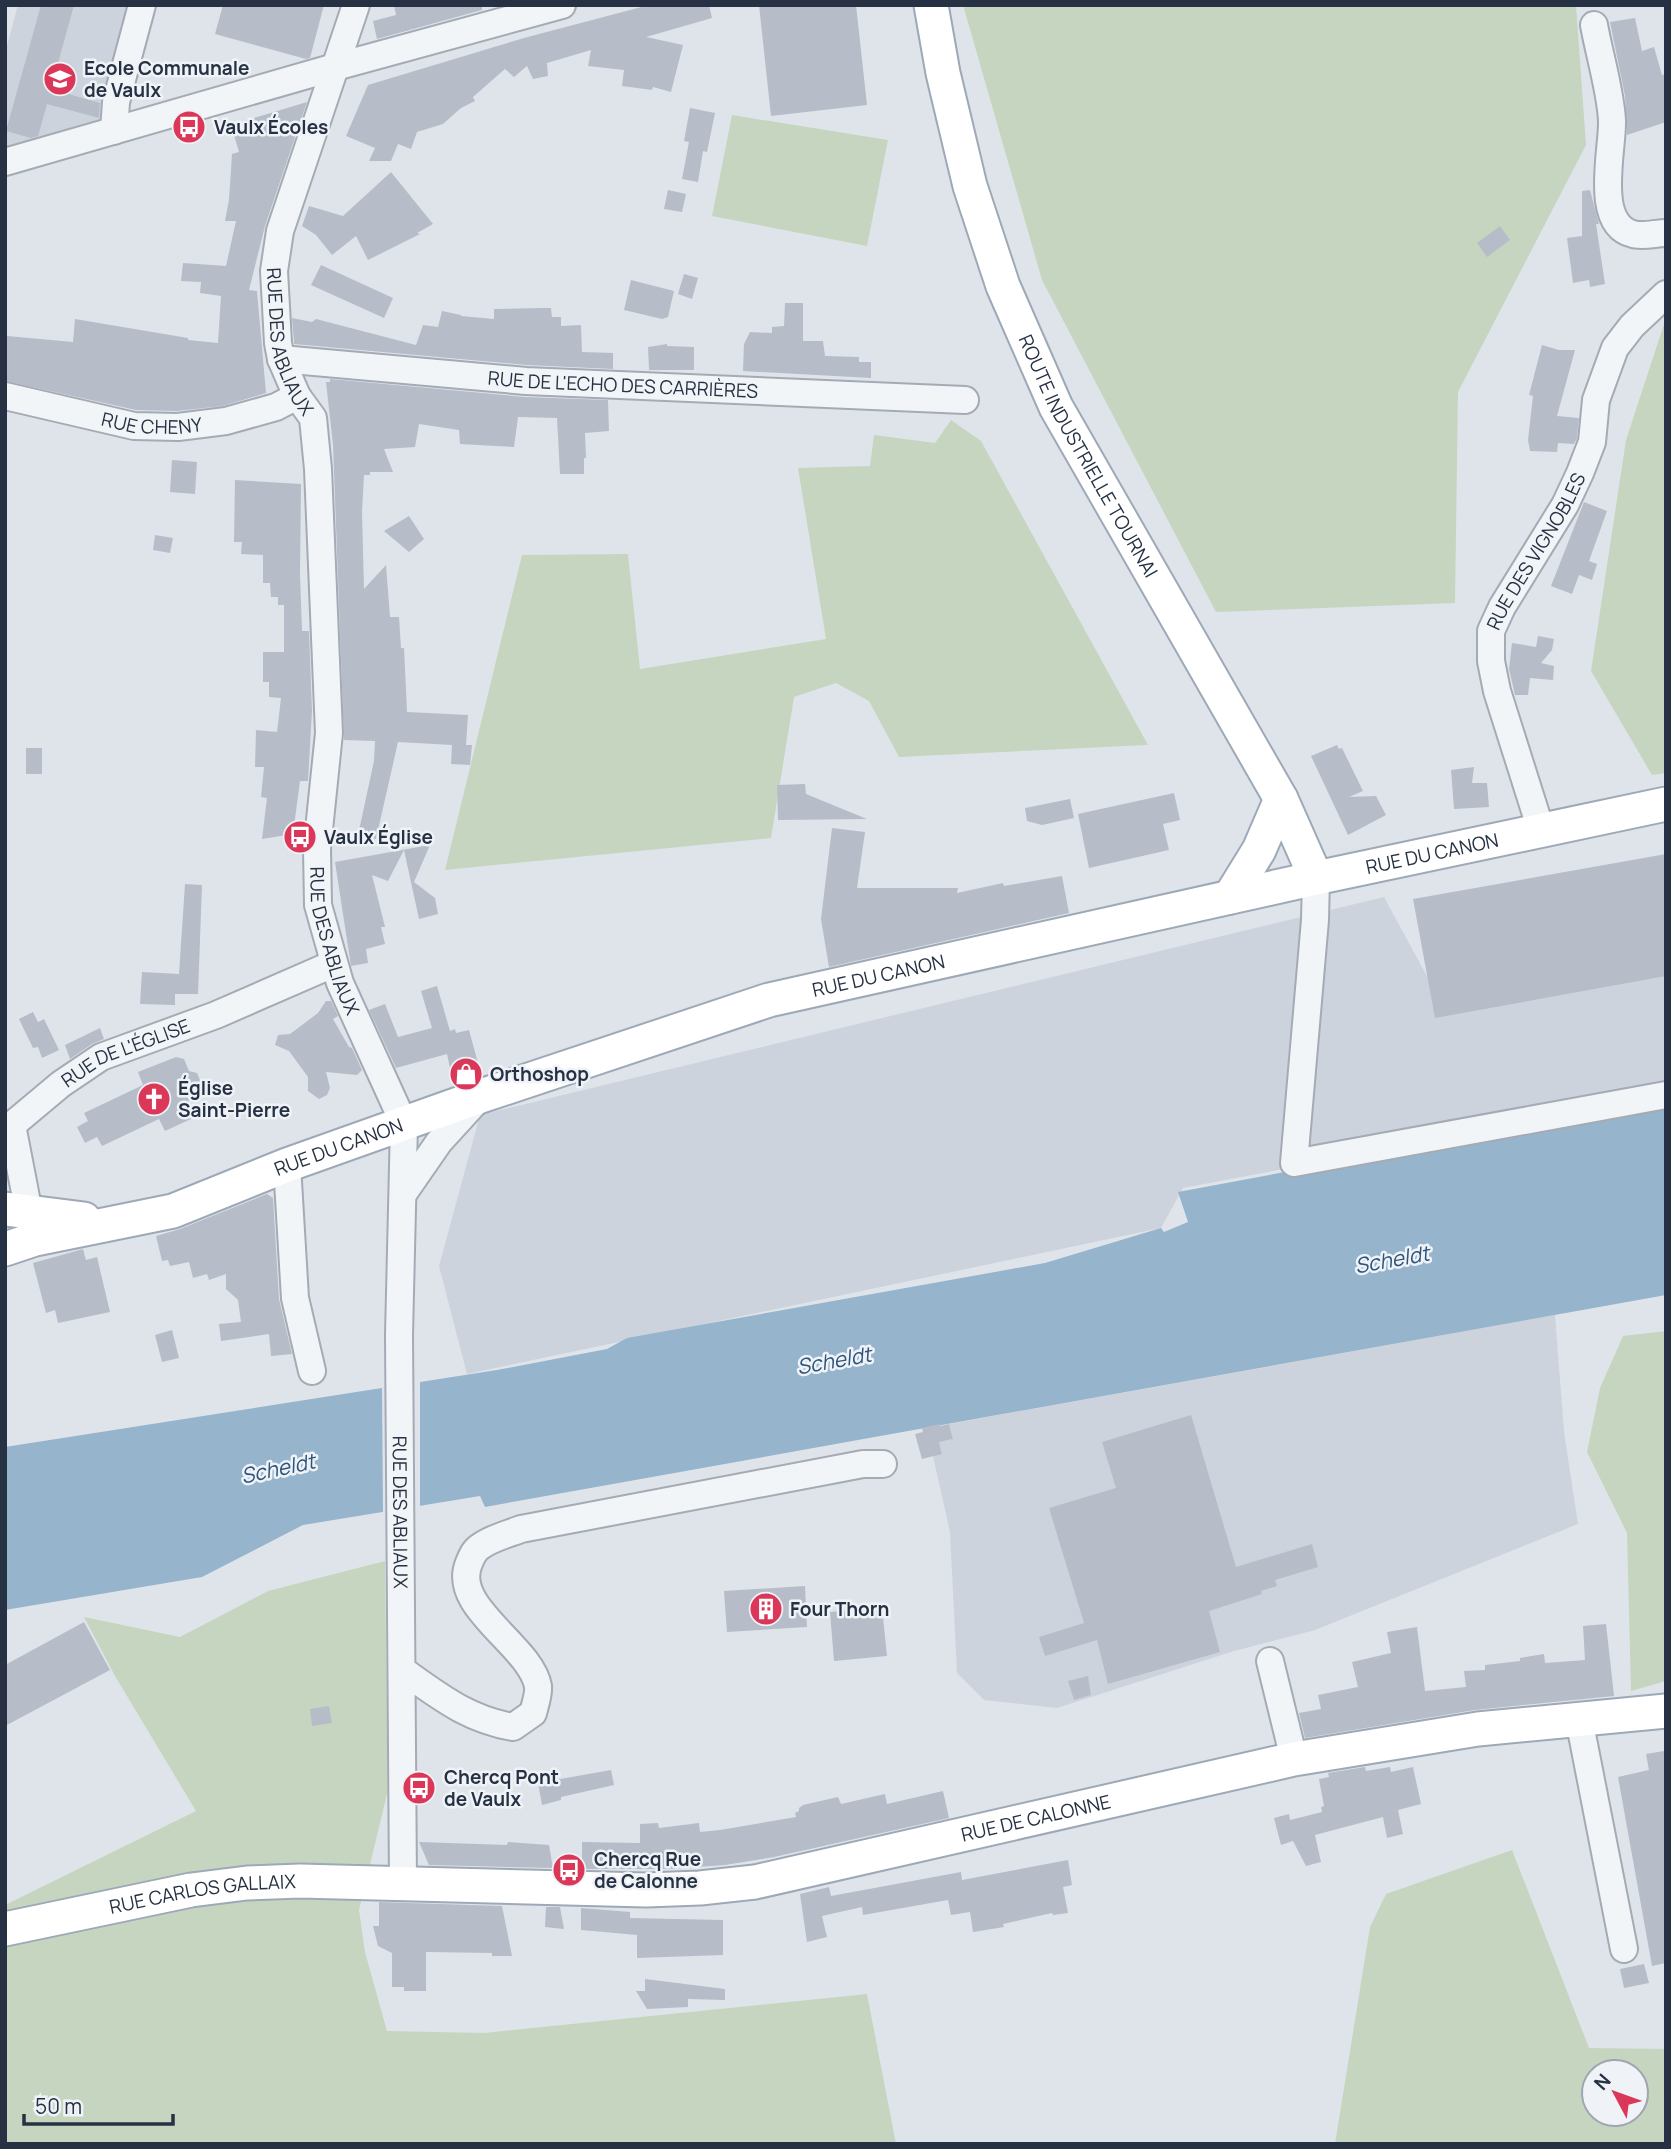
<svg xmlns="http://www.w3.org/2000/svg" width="1671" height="2149" viewBox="0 0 1671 2149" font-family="Manrope,sans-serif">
<rect width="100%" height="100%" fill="#dfe4ea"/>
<path fill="#cdd3dc" d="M18,5h116l-31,115 -98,28v-95z
M1384,897l51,94 231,-37v143l-483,91 -22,40 -694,146 -28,-108 41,-151z
M1555,1315l9,117 14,92 -263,106 -81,21 -177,57 -73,-8 -27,-27 -7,-141 -17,-76 9,-3 -3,-11 14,-3 -4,-15z"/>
<path fill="#c6d5c0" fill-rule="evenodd" d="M963,5h613l10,140 -128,247 -3,211 -239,9 -174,-332z
M732,115l156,25 -21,106 -155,-30z
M1666,318v455l-14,2 -61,-104 35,-231z
M951,420l30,21 167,304 -249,12 -30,-56 -33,-18 -42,14 -23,141 -326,32 77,-315 106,-1 12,115 186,-30 -28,-171 72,-2 4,-31 61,8z
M1666,1331v350l-35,10 -4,-158 -40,-81 13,-64 23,-52z
M385,1561l3,229 -29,120 6,42 22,79 97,2 383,-39 29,150h-891v-239l191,-94 -81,-135 -31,-59 96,20 88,-46z
M1512,1850l77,198 77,1v95h-331l35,-217 16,-33zM1636,2072v42h-42v-42z"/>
<path fill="#97b4cd" d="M1666,1106v189l-1181,212 -5,-11 -177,29 -101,52 -197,33v-163l492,-77 110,-21 20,-11 418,-75 116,-35 3,4 24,-10 -10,-30 306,-57z"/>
<path fill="#dfe4ea" d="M420,1378v131l-37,6 -1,-132z"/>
<path fill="#b6bdc8" d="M41,5h33l-23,84 49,14 -1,15 -52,-14 -9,32 -7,2 -25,-7z
M223,5h101l-14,53 -4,1 -91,-25z
M394,5h88v5l-105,29 -4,-18 23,-6z
M649,5h60l3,13 -66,19 37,8 -12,47 -18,-5 -1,3 -30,-4 2,-16 -36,-4 3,-16 -44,13 1,13 -15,3 -6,-13 -13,11 -9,-8 -32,28 2,4 -14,7 -18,16 -26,8 -6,17 -13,-5 -7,17h-22l6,-13 -29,-12 22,-51 156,-47z
M759,5h97l11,100 -96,11z
M1635,18l7,33 12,-4 8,28 4,-1v48l-39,13 -2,-39 -15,-74z
M307,102l-42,124 -16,64 8,1 9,102 -43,13 -46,5 -41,-1 -131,-29 2,-45 66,6 2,-23 113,19v2l30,3 3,-47 -21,-3 1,-11 -20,-1 2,-18 43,3 10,-45h-11l4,-21 3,-46 7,-2 -8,-27z
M690,108l25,5 -8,39 -4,-1 -5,31 -16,-3 7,-37 -5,-1z
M391,172l42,52 -16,9 3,1 -52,26 -12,-24 -24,19 -16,-20 -14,-9 7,-20 34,10z
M668,190l18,4 -4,18 -18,-3z
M1590,190l9,34h-3l9,60 -15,3 -1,-7 -16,3 -6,-45 15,-2v-45z
M1500,226l10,14 -23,17 -10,-14z
M321,265l72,33 -9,20 -73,-33z
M684,274l14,4 -6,21 -14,-5z
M631,280l43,11 -6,26 -6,2 -38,-9z
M785,303h18v38h20l2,15 34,1v5h12v16l-128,-7 1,-27 6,-12 22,1v-6l12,-1z
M543,308h8l1,9h9v9l20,-1 1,27 31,1v16l-86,-4 -233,-21v-3l-2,-23 20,4 4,-3 100,26 7,-20 15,2 4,-16 19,4v1l33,3v-10z
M667,344v2l27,1v23h-45l-1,-23z
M1542,345l17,5h16l-18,66 22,2 -2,20 -3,6 -16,-1 -1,9 -27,-1 -2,-11 5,-44 -4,-1z
M330,379l195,18 83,3 1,31 -24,2 1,25h-2v16h-24l-3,-56 -39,-1 -4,30 -54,-3 -1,-14 -40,-6 -4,23 -31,2 9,23h-23v3h-6l-2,37 2,77 22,-24 4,52h9l2,31h3l3,64 61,3 -2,30h6l-2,20 -19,-1 1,-19 -54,-3 -22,97 -18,-4 16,-74 1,-20 -31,-1 -11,-295 -7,-63h4z
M172,460l25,2 -2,32 -25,-2z
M235,480l66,4 -1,92 2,55h7l3,80 -4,70h-8l-7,53 -31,5 5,-41 -6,-1 3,-30h-9l1,-37 21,2 4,-34 -12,-1v-15h-6v-30h21v-47h-6v-8h-7l-1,-14h-7v-28l-22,-1 1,-12h-8z
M1584,502l23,9 -18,50 8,3 -5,16 -13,-5 -7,19 -21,-8z
M409,516l15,23 -15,13 -25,-21z
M155,535l18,3 -3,15 -17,-3z
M1538,636l16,3 -2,11 -11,13 13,3 -1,14 -23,-2 -2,17h-13l-6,-26 3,-26 24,4z
M1337,745l2,4 3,-1 21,43 -14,6 27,-1 10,19 -38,20 -37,-79z
M26,748h16v26h-16z
M1474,767l-2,16h15l2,24 -35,2 -3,-39z
M805,784l1,10 61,25 -89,1 -1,-35z
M1174,793l6,27 -17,4 6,26 -80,18 -11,-54z
M1070,799l4,19 -32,7 -15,-4 -2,-13z
M832,828l33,4 -8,56h101l-1,5 46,-10 1,3 58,-10 7,37 -240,54 -8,-48z
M430,845l-16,37 21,16 3,16 -19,5 -15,-69 -16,31 -16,-6 13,52h-4l4,17 -19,5 2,14 -17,3 -16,-104z
M1666,854v122l-231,42 -22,-119z
M185,884l17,1 -4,109h-23v11l-35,-1 2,-32 37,2z
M437,986l13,45 5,-2 1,4 13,-3 12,44 -28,8 -6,-28 -51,14 -27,-58 16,-6 13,33 34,-9 -11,-37z
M326,1001h5l7,15 -5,3 16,28 3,1 10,22 -5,5 -31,-3 4,16 -3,7 -8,4 -11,-8v-14l-19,-26 -14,-6 3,-10 12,-1 28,-21z
M33,1012l5,10 6,-3 15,31 -17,8 -4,-11 -5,1 -14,-29z
M100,1028l4,11 -12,5 -22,15 -5,-14z
M176,1057l8,2 5,12 8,2 5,12 -4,11 -10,5 1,3 -4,2 6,13 -26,12 -6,-12 -57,27 -5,-9 -12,6 -8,-16 11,-6 -4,-8 59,-28 -5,-13z
M267,1194l6,4 6,101 13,55 -21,2 -2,-22 -48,7 -2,-17 22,-2 -3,-22 -12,-11v-15l-17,6 -2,-6 -14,4 -4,-16 -19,4 -2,-6 -6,1 -6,-25 24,-7z
M83,1249l3,11 11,-3 13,55 -52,11 -3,-13 -9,3 -13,-50z
M172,1330l7,28 -17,4 -7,-27z
M1191,1415l45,152 76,-23 6,23 -43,13 2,6 -16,5 1,3 -53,17 11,41 -112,32 -11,-44 -52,16 -6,-19 45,-14 -35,-115 67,-20 -14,-46z
M939,1424l1,2 9,-2 4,15 -14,3 3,12 -20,5 -7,-25 8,-2 -1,-4z
M805,1586l2,41 -80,5 -3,-41z
M882,1607l5,49 -53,5 -4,-49z
M84,1622l26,48 -105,56v-61z
M1606,1624l8,72 -139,14 -170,28 -6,-25 22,-4 -3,-14 40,-8 -6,-25 39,-9 -4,-21 30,-5 8,64 41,-4 -2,-16 21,-1v-5l35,-4v-3l24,-4 1,9 40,-3 -2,-34z
M1088,1676l3,19 -17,5 -6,-19z
M329,1706l3,17 -20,3 -2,-17z
M1664,1751l2,212 -14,3 -34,-189 31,-7 -3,-16z
M1365,1767l1,4 24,-4 1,5 22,-5 8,37 -23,6 5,24 -16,4 -4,-21 -68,18 6,27 -15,4 -13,-25 -12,4 -7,-27 15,-4 1,6 32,-8 -1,-5 3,-1 -5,-27 10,-2 -1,-4z
M611,1770l3,15 -53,12v3l-19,5 -4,-22z
M943,1791l6,27 -175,39 -49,8 -57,4h-86v-27l58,1v-19l18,-1 1,5 40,-5 1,9 20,-2 76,-13 -1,-4 4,-2v-3l4,-3 35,-8 3,7 44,-10 2,10z
M419,1842l88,3 1,-3 41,3 4,23 -124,-3z
M1068,1860l4,25 -9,2 5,26 -15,2 -1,-2 -49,11 1,3 -31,5 -3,-20 -19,3 -3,-15 -85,15 -1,-8 -40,9 5,21 -20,5 -7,-48 29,-7 2,9 130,-24 1,8z
M379,1902l123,4 10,50h-20v-3l-66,-1v39h-22v-4h-12v-34l-14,-7 -5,-20h6z
M546,1907h14l4,22 -19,-2z
M581,1908l49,4v6l93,2v35l-86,3v-23l-56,-5z
M1644,1964l5,19 -25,5 -4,-19z
M645,1979l80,10v11l-37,-1v8l-41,2 -11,-18h9z"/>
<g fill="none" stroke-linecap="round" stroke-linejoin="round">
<defs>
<g id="minor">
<path id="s1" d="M356,5l-76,226 -6,40 4,72 3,16 16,37 16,22 5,51 11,264 -12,116 1,56 22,78 64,141 -5,211 4,549"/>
<path d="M1594,25c5,28 17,68 18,96 1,28 -19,103 21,113 9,3 23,-1 33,-1"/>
<path d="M114,131l2,-29 26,-97"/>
<path d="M5,162l330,-95 227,-62"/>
<path id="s2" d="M281,359l245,22 439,19"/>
<path id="s3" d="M5,396l129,30 44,1 48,-6 50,-14 21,-11"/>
<path id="s4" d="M1541,830l-44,-139 -6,-30v-30l11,-24 63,-102 15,-32 12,-31 4,-42 19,-52 17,-22 34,-32"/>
<path d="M1316,878l-1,42 -21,243 372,-68"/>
<path d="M287,1165l8,133 17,73"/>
<path d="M403,1194l36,-52 42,-46"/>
<path id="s5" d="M29,1213l-17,-88 49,-41 40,-27 115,-42 117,-51"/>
<path d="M1270,1661l24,98"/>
<path d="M402,1670c37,26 65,49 111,57l20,-14c2,-8 6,-19 5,-27 -8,-41 -88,-79 -69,-123 3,-7 5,-13 12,-17 11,-8 27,-12 40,-17l342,-65h20"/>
<path d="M1579,1719l45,230"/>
</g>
<g id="major">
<path id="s6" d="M931,5l12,68 27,113 33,100 53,121 225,392 35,79"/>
<path d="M1230,897l29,-47 22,-51"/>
<path d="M5,1209l79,10"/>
<path id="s7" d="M5,1249l30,-10 138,-28 114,-46 194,-69 288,-96 547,-122 350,-74"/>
<path id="s8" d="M5,1929l186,-39 56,-7 53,-2 346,9 54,-2 55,-6 539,-123 184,-30 188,-18"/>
</g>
</defs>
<use href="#minor" stroke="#a4abb5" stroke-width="30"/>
<use href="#major" stroke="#9da9b7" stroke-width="37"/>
<use href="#minor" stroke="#f2f5f8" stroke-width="26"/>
<use href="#major" stroke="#fff" stroke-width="33"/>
</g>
<defs>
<symbol id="school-disc" viewBox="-11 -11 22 22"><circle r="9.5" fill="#db3859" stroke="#eff3f7"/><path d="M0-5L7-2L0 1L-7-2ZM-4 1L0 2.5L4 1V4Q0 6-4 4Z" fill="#fff"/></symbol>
<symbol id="bus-disc" viewBox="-11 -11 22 22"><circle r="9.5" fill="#db3859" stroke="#eff3f7"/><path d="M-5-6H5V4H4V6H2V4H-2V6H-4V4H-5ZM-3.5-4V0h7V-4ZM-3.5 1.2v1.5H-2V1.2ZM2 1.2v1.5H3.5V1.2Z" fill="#fff"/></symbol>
<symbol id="shop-disc" viewBox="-11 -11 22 22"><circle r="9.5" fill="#db3859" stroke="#eff3f7"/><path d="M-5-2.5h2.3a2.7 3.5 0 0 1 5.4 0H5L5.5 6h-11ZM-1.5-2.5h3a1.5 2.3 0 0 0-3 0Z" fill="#fff"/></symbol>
<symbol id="church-disc" viewBox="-11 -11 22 22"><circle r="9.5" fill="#db3859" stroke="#eff3f7"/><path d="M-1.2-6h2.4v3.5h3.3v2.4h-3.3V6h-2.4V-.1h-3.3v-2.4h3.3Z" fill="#fff"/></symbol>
<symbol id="building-disc" viewBox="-11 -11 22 22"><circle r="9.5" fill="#db3859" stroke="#eff3f7"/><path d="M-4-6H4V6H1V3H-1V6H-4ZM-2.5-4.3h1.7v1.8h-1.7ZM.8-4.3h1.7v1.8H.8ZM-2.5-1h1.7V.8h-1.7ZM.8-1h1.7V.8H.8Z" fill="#fff"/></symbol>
</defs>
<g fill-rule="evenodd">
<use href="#school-disc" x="41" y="60" width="38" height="38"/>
<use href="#bus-disc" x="170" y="108" width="38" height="38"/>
<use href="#bus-disc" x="281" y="818" width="38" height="38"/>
<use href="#shop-disc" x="447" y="1055" width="38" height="38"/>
<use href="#church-disc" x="135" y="1080" width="38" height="38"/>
<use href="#building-disc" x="747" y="1590" width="38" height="38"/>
<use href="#bus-disc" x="400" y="1769" width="38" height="38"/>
<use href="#bus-disc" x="550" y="1851" width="38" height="38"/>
</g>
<g text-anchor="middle" stroke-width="5" stroke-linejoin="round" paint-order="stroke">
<g font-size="19" font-weight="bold" fill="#263243" stroke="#eff3f7" text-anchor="start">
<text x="84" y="75">Ecole Communale<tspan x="84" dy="22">de Vaulx</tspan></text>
<text x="214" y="134">Vaulx Écoles</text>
<text x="324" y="844">Vaulx Église</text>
<text x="490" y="1081">Orthoshop</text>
<text x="178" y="1095">Église<tspan x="178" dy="22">Saint-Pierre</tspan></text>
<text x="790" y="1616">Four Thorn</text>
<text x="444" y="1784">Chercq Pont<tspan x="444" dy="22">de Vaulx</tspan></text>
<text x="594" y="1866">Chercq Rue<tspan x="594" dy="22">de Calonne</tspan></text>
</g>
<g font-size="19" fill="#263243" stroke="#eff3f7">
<text dy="7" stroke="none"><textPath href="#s1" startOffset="352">RUE DES ABLIAUX</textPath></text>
<text dy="7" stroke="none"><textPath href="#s2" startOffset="343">RUE DE L'ECHO DES CARRIÈRES</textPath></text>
<text dy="7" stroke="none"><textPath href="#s3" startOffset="150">RUE CHENY</textPath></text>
<text dy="7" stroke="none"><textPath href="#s6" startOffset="481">ROUTE INDUSTRIELLE TOURNAI</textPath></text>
<text dy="7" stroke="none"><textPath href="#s4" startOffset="298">RUE DES VIGNOBLES</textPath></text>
<text dy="7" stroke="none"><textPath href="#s7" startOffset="1484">RUE DU CANON</textPath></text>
<text dy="7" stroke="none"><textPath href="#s1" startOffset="961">RUE DES ABLIAUX</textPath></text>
<text dy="7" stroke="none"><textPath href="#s7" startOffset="917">RUE DU CANON</textPath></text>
<text dy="7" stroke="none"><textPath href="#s5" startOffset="226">RUE DE L'ÉGLISE</textPath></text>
<text dy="7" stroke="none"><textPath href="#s7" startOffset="350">RUE DU CANON</textPath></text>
<text dy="7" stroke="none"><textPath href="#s1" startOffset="1547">RUE DES ABLIAUX</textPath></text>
<text dy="7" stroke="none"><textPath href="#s8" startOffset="1043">RUE DE CALONNE</textPath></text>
<text dy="7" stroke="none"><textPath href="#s8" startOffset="201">RUE CARLOS GALLAIX</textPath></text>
</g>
<g font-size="21" font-style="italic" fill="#2d547b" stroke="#eff3f7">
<text transform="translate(1392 1260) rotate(-10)" y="7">Scheldt</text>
<text transform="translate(834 1361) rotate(-10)" y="7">Scheldt</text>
<text transform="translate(278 1469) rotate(-12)" y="7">Scheldt</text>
</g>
</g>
<rect width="1671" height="2149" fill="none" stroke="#263243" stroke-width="14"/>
<g transform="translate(1615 2093) rotate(311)"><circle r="33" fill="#eff3f7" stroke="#9fa6af" stroke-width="2"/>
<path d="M0-5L12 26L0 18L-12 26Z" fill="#db3859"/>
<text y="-10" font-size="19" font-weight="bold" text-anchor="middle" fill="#263243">N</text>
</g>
<path d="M24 2114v10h149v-10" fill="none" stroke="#263243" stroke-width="3.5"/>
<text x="35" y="2114" font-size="21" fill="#263243" stroke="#eff3f7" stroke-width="5" paint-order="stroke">50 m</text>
</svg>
